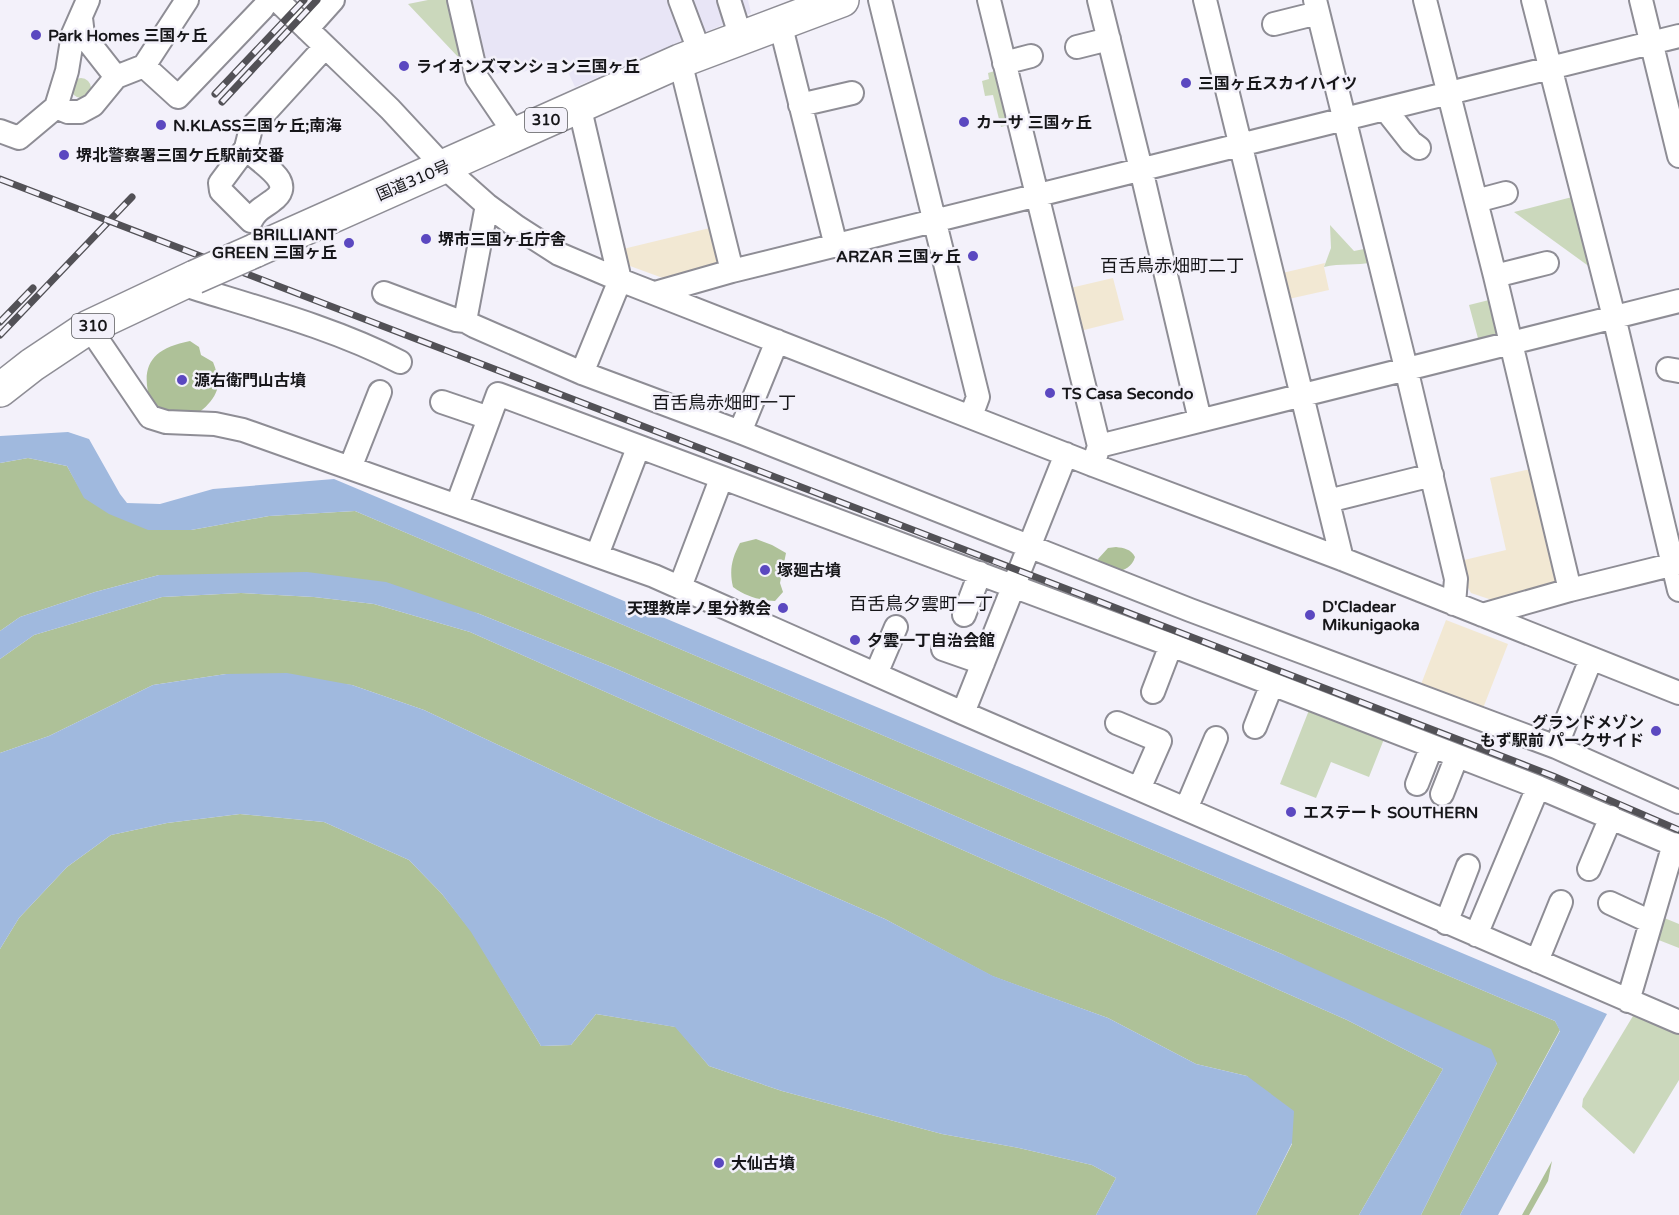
<svg xmlns="http://www.w3.org/2000/svg" width="1679" height="1215" viewBox="0 0 1679 1215" font-family="'Varela Round','Noto Sans JP',sans-serif">
<rect width="100%" height="100%" fill="#f3f1fa"/>
<path fill="#e8e5f6" d="M467,0h281l3,13 -176,74 -13,-28 -39,13 -2,-6 -31,10 -7,-10z"/>
<path fill="#f2e8d3" d="M714,227l6,39 -51,13 -9,-2 -30,-11 -5,-7 -2,-10z
M1325,263l-1,4 5,23 -45,10 -6,-26z
M1113,278l11,42 -48,12 -10,-43z
M1535,468l27,114 -70,18 -21,-7 -6,-11 -5,-21 46,-11 -16,-72z
M1446,620l62,24 -28,72 -62,-24z"/>
<path fill="#cbd8bc" d="M428,0h20l14,57 -3,1 -51,-54z
M998,70l13,54 -10,3 -8,-32 -8,1 -3,-15 7,-2 -1,-6z
M71 88a10 10 0 1 1 20 0a10 10 0 1 1-20 0Z
M1576,196l18,74 -80,-58z
M1330,225l24,26 15,-3 4,14c-16,4 -33,1 -49,5l7,-19z
M1493,299l10,37 -24,6 -10,-37z
M1311,705l75,29 -17,43 -38,-15 -15,36 -36,-14z
M1657,915l22,9v24l-28,-11z
M1636,1011l43,17v52l-45,74 -52,-47 1,-8z"/>
<path fill="#aec198" d="M190,341l9,6 2,8 12,7c3,7 5,15 5,23 -1,14 -21,34 -36,33 -9,0 -22,-8 -30,-11 -13,-39 -3,-58 38,-66z
M28,458l39,8 18,32 106,32 78,-14 86,-5 1200,510 5,9 -100,185h-39l76,-152 -215,-109 -283,-119 -387,-168 -135,-54 -318,-38 -64,17 -75,25 -20,14v-168z
M756,539l16,6 14,8 -6,30 3,9 -8,9c-16,-1 -28,-4 -42,-14 -4,-17 -1,-29 7,-44z
M1116,547c8,1 15,2 19,10 -3,10 -10,13 -19,15l-16,-9 -2,-4 10,-11z
M241,593l73,4 60,7 96,28 877,388 96,49 -84,146h-103l36,-71 -45,-68 -51,-12 -88,-46 -116,-42 -107,-57 -229,-100 -232,-109 -72,-25 -126,-11 -73,11 -104,51 -49,17v-94l34,-24 128,-38z
M240,814l84,8 85,38 33,34 30,38 69,114 30,-1 25,-31 80,13 33,39 73,25 160,43 77,14 73,17 24,13 -20,37h-1096v-266l19,-31 48,-51 44,-32 56,-12z
M1552,1161l-4,20 -19,34h-7z"/>
<path fill="#a0b9de" d="M68,432l21,7 31,55 7,9 33,1 53,-15 121,-10 1273,535 -109,201h-38l100,-184 -5,-10 -1200,-510 -86,5 -78,14h-43l-39,-16 -25,-16 -17,-32 -39,-8 -28,5v-27z
M307,572l79,10 91,31 135,54 387,168 283,119 209,95 6,14 -76,152h-62l84,-146 -96,-49 -877,-388 -96,-28 -60,-7 -73,-4 -79,4 -128,38 -34,24v-28l20,-14 75,-25 64,-17z
M287,673l65,12 72,25 232,109 229,100 108,57 115,42 88,46 51,12 47,35 -2,32 -36,72h-160l20,-37 -24,-13 -73,-17 -77,-14 -160,-43 -73,-25 -34,-39 -79,-13 -25,31 -30,1 -70,-114 -29,-38 -33,-34 -85,-38 -84,-8 -73,9 -56,12 -44,32 -48,51 -19,31v-196l49,-17 104,-51 73,-11z"/>
<g fill="none" stroke-linecap="round" stroke-linejoin="round">
<defs>
<path id="minor" d="M277,0l113,109 53,57 44,39 30,22 42,27 61,26 473,185 249,94 337,134
M459,0l18,78 38,56
M680,0l20,53
M729,0l12,38
M880,0l98,397 -7,19
M989,0l110,446
M1099,0l42,169 59,251
M1205,0l137,559
M1315,0l91,368 50,211 -2,25
M1425,0l70,276 75,314
M1533,0l81,317 65,273
M1641,0l38,156
M81,18l2,17 33,42
M780,23l56,223
M1274,24l44,-11
M307,29l26,-29
M1077,47l32,-8
M680,61l52,210
M1004,63l27,-7
M144,66l34,31 85,-89
M579,105l41,175 -38,93
M800,105l52,-12
M56,107l12,5h12l13,-7 23,-28 28,-11 43,-66
M1385,109l26,33 8,6
M0,131l19,7 37,-31 11,-36 6,-37 15,-34
M246,148c11,14 54,34 26,53 -9,7 -16,9 -21,20l-30,-30 -1,-8z
M246,148l5,-20 74,-81
M1476,201l30,-8
M487,205l-22,116 9,5 108,47 158,59 450,178 366,137 123,55
M1495,276l52,-13
M181,284c73,23 151,43 219,78
M384,293l72,27 9,1
M655,293l77,-22 947,-235
M89,327l61,90 16,5 49,2 28,6 411,146 309,137 716,309
M1668,369l11,2
M442,402l47,16
M740,432l37,-91
M1093,465l6,-19 580,-145
M350,468l30,-76
M1328,501l104,-26
M457,505l41,-111 673,251 367,142 141,60
M597,555l41,-107
M680,587l41,-108
M964,615l16,-42
M1482,615l88,-25 109,-27
M943,649l40,14
M876,674l20,-47
M1153,692l18,-47
M963,713l103,-259
M1117,723l43,18 -21,48
M1255,727l17,-43
M1556,747l35,-88
M1417,784l15,-38
M1442,794l15,-38
M1186,809l30,-71
M1589,869l22,-52
M1610,903l41,19
M1446,923l22,-57
M1476,935l62,-148
M1537,961l24,-59
M1628,1001l46,-157"/>
<path id="highway" d="M254,251l426,-190 162,-61
M0,390l32,-25 57,-38 106,-50"/>
</defs>
<use href="#minor" stroke="#8e8d95" stroke-width="26"/>
<use href="#highway" stroke="#8e8d95" stroke-width="36"/>
<use href="#minor" stroke="#fff" stroke-width="22"/>
<use href="#highway" stroke="#fff" stroke-width="33"/>
<defs>
<path id="rail" d="M215,94l89,-94
M222,102l95,-102
M0,179l1553,597 126,54
M0,322l33,-34
M0,335l132,-138"/>
</defs>
<use href="#rail" stroke="#525156" stroke-width="7"/>
<use href="#rail" stroke="#f3f1fa" stroke-width="4.5" stroke-dasharray="14" stroke-linecap="butt"/>
<defs>
<path id="highway-bridge" d="M195,277l59,-26"/>
</defs>
<use href="#highway-bridge" stroke="#8e8d95" stroke-width="36" stroke-linecap="butt"/>
<use href="#highway-bridge" stroke="#fff" stroke-width="33"/>
</g>
<g fill="#5b48c0" stroke="#f3f1fa" stroke-width="2">
<circle cx="36" cy="35" r="6"/>
<circle cx="404" cy="66" r="6"/>
<circle cx="1186" cy="83" r="6"/>
<circle cx="964" cy="122" r="6"/>
<circle cx="161" cy="125" r="6"/>
<circle cx="64" cy="155" r="6"/>
<circle cx="426" cy="239" r="6"/>
<circle cx="349" cy="243" r="6"/>
<circle cx="973" cy="256" r="6"/>
<circle cx="182" cy="380" r="6"/>
<circle cx="1050" cy="393" r="6"/>
<circle cx="765" cy="570" r="6"/>
<circle cx="783" cy="608" r="6"/>
<circle cx="1310" cy="615" r="6"/>
<circle cx="855" cy="640" r="6"/>
<circle cx="1656" cy="731" r="6"/>
<circle cx="1291" cy="812" r="6"/>
<circle cx="719" cy="1163" r="6"/>
</g>
<g text-anchor="middle" stroke-width="5" stroke-linejoin="round" paint-order="stroke">
<g fill="#f3f1fa" stroke="#58585c" stroke-width="1.5">
<rect x="525" y="108" width="42" height="24" rx="4.5"/>
<rect x="72" y="314" width="42" height="24" rx="4.5"/>
</g>
<g font-size="15" font-weight="bold" fill="#161619">
<text x="546" y="125">310</text>
<text x="93" y="331">310</text>
</g>
<g font-size="16" font-weight="bold" fill="#161619" stroke="#f3f1fa" text-anchor="start">
<text x="48" y="41">Park Homes 三国ヶ丘</text>
<text x="416" y="72">ライオンズマンション三国ヶ丘</text>
<text x="1198" y="89">三国ヶ丘スカイハイツ</text>
<text x="976" y="128">カーサ 三国ヶ丘</text>
<text x="173" y="131">N.KLASS三国ヶ丘;南海</text>
<text x="76" y="161">堺北警察署三国ケ丘駅前交番</text>
<text x="337" y="240" text-anchor="end">BRILLIANT<tspan x="337" dy="18">GREEN 三国ヶ丘</tspan></text>
<text x="438" y="245">堺市三国ヶ丘庁舎</text>
<text x="961" y="262" text-anchor="end">ARZAR 三国ヶ丘</text>
<text x="194" y="386">源右衛門山古墳</text>
<text x="1062" y="399">TS Casa Secondo</text>
<text x="777" y="576">塚廻古墳</text>
<text x="1322" y="612">D'Cladear<tspan x="1322" dy="18">Mikunigaoka</tspan></text>
<text x="771" y="614" text-anchor="end">天理教岸ノ里分教会</text>
<text x="867" y="646">夕雲一丁自治会館</text>
<text x="1644" y="728" text-anchor="end">グランドメゾン<tspan x="1644" dy="18">もず駅前 パークサイド</tspan></text>
<text x="1303" y="818">エステート SOUTHERN</text>
<text x="731" y="1169">大仙古墳</text>
</g>
<g font-size="16" fill="#161619" stroke="#f3f1fa">
<text transform="translate(413 180) rotate(-23)" y="6">国道310号</text>
</g>
<g font-size="18" fill="#161619" stroke="#f3f1fa">
<text x="1172" y="272">百舌鳥赤畑町二丁</text>
<text x="724" y="409">百舌鳥赤畑町一丁</text>
<text x="921" y="610">百舌鳥夕雲町一丁</text>
</g>
</g>
</svg>
